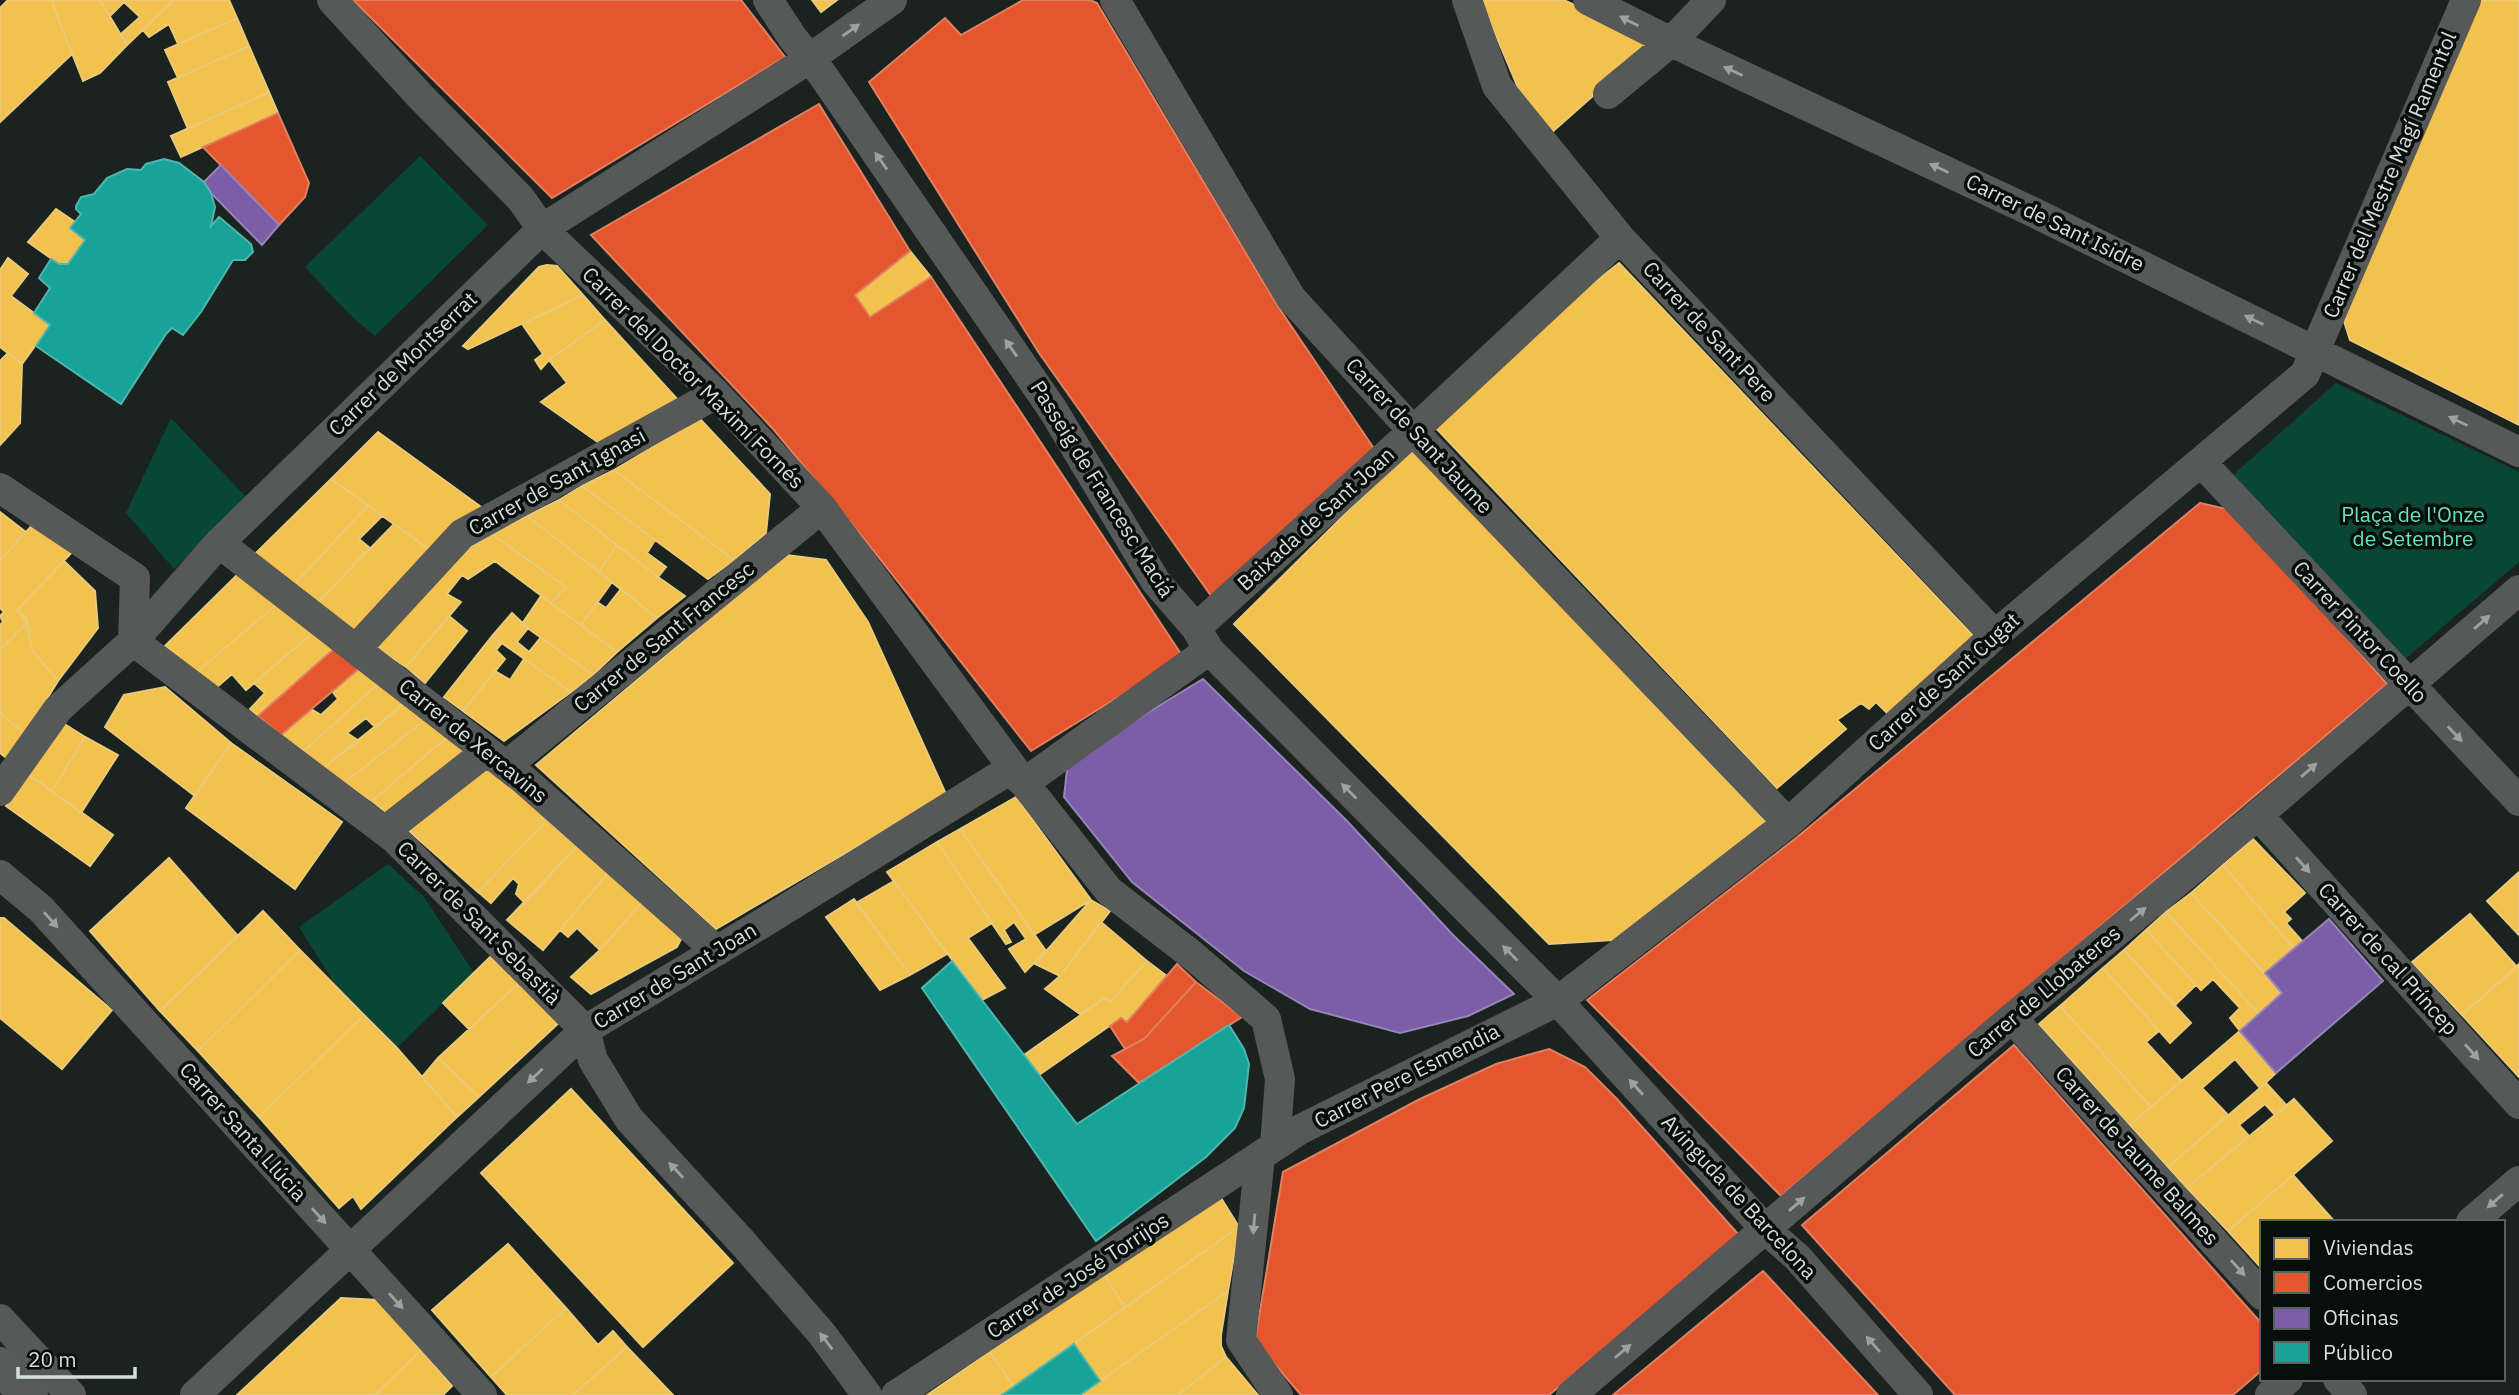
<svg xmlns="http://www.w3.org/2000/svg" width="2519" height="1395" viewBox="0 0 2519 1395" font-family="'IBM Plex Sans',sans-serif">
<rect width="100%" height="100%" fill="#1a231f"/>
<path fill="#0a4635" d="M420,156l68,69 -113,111 -26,-22 -44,-47z
M2336,383l183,89v90l-115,98 -171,-185z
M171,418l77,81 -74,70 -48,-56z
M388,864l36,33 50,76 -77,75 -59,-59 -39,-62z"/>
<path fill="#f2c14e" stroke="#e9ca78" stroke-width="2" d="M8,0h43l21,54 -72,68v-114z
M51,0h49l27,45 -27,28 -17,8z
M100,0h74l-47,45 -6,-11 19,-17 -16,-15 -14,14z
M174,0h55l8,18 -59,26 -9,-20 -20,13 -6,-7z
M812,0h25l-16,12z
M1481,0h83l85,40 -3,9 -95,84 -32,-43z
M2475,0h44v425l-169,-85 -7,-22z
M237,18l12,28 -71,32 -13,-28z
M249,46l20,46 -81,37 -20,-47z
M269,92l9,21 -97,44 -10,-21z
M56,209l19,13 -5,6 15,12 -17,24h-9l-31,-22z
M910,251l21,26 -61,40 -15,-22z
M8,258l20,16 -17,22 39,29 -28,39 -22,-17v-77z
M1619,263l360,379 -87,76 -16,-16 -7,7 -8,-6 -24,17 9,9 -69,59 -344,-363 96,-91z
M547,265l10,1 26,29 -115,54 -5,-3 76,-79z
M583,295l22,25 -56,40 -8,9 -6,-9 8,-6 -21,-30z
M605,320l74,81 -77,44 -61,-43 26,-19 -18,-23z
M8,353l14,11 -2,59 -20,22v-84z
M700,419l70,75 -4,39 -32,27 -120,-90z
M378,432l110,80 -55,40 -102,-73z
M1412,448l354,374 -153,118 -64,4 -315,-320z
M614,470l120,90 -26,19 -126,-93z
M331,479l37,26 -74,80 -41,-29z
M582,486l73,54 -8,13 19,14 -8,10 -99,-77z
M559,500l58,45 -18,27 -72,-56z
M368,505l14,11 -23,23 11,9 -52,54 -24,-17z
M0,512l26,20 -26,28z
M527,516l85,66 -31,43 -30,-22 15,-16 -74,-53z
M37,520l37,30 -57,60 10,12 -27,28v-25l3,-3 -3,-6 4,-4 -4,-4v-48z
M394,524l39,28 -76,80 -39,-30z
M492,534l74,53 -15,16 -56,-42 -27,18 -6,-4 -15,19 14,8 -55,65 -35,-23 72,-80z
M617,545l41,32 27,19 -28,22 -58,-46z
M786,555l40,5 42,62 78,172 -230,135 -180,-164z
M64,561l31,30 3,37 -40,53 -26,-31 -5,-31 -10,-9z
M237,575l41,28 -81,69 -32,-26z
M621,589l36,29 -40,34 -36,-27 16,-23 9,6z
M541,596l76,56 -24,23 -71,-51z
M278,603l38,27 -70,60 -14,-16 -15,13 -20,-15z
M512,613l16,15 -11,14 12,10 12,-15 52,38 -22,17 -79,-56z
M449,616l18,15 -42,52 -19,-16z
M27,622l5,28 26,31 -33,53 -25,-21v-63z
M316,630l21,16 -79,70 -8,-7 15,-16 -11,-10z
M492,636l10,7 -6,7 9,9 -42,52 -19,-14z
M524,659l47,33 -67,49 -41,-30 32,-40 15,9z
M361,667l20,14 -77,70 -23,-16 30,-26 10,6 17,-16 -6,-8z
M381,681l27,19 -32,28 -10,-10 -19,15 12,8 -36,27 -19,-17z
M165,687l66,56 -36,53 -90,-69 19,-32z
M408,700l22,16 -86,67 -21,-15z
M0,713l25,21 -16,26 -9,-7z
M430,716l22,17 -80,68 -28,-18z
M63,723l22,14 -33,54 -24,-17z
M452,733l22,18 -81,67 -21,-17z
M85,737l33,18 -37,58 -29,-22z
M231,743l111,79 -47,67 -109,-81z
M487,763l60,57 -69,72 -70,-62z
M28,774l85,61 -23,31 -84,-60z
M1016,797l75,103 -57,35 -74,-106z
M547,820l30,26 -52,57 -9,-9 3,-10 -6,-6 -22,25 -13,-11z
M960,829l86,122 -21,21 -16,-23 17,-10 -12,-17 -10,8 7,12 -5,2 -69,-102z
M2253,839l52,54 -21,19 7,7 -5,4 17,19 -9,7 -71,-84z
M937,842l55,81 -24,15 37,50 -23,12 -95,-128z
M577,846l32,26 -66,78 -36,-30z
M169,858l69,78 -78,75 -70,-80z
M2223,865l71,84 -29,24 -74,-80z
M609,872l34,29 -43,49 -23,-22 -9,9 -8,-7z
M2519,872v63l-32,-34z
M894,881l53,73 -37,21 -54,-72z
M2191,893l91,100 -23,21 -93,-102z
M854,899l56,76 -30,15 -54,-73z
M1091,900l19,11 -50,65 -25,-12z
M643,901l38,38 -4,8 -86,47 -20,-17 29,-27z
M263,911l37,39 -102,101 -38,-40z
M2166,912l93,102 -19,17 -10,-13 10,-10 -27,-29 -12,11 -55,-60z
M2470,914l47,53 -55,48 -50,-53z
M0,918h4l108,92 -50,59 -62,-51z
M1101,922l46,39 -37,41 -5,-4 -25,16 -35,-25 15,-13z
M2146,930l50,55 -22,21 -50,-56z
M300,950l64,65 -105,102 -61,-66z
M2124,950l67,73 -21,20 -67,-75z
M490,957l31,24 -52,48 -26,-26z
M1147,961l21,16 -41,45 -6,-4 -82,57 -15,-20 81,-57 5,4z
M2519,964v113l-57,-62z
M2103,968l56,63 -13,11 36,39 -31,26 -91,-101z
M521,981l41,39 -83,77 -41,-39z
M2060,1006l91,101 -21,18 -91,-101z
M364,1015l33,33 60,69 -96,92 -8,-13 -14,12 -80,-91z
M2240,1031l36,42 -16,15 -25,-29 -33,29 26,27 -60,52 -38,-42z
M438,1058l41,39 -22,20 -35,-40z
M2266,1083l21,23 -12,9 -10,-11 -26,21 10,11 -62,52 -19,-21z
M571,1089l162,174 -90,84 -162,-174z
M2294,1099l38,42 -104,90 -41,-43z
M2293,1175l42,47h-73v47l-34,-38z
M1221,1198l18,29 -114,80 -22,-34z
M1239,1227l-11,64 -128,90 -26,-37z
M508,1244l58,64 -75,69 -59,-67z
M1103,1273l22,34 -111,80 -24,-35z
M1228,1291l-7,44v11l5,11 -48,38h-98z
M341,1298l38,2 42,50 -46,45h-138z
M566,1308l32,37 15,-14 14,16 -54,48h-66l-16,-18z
M627,1347l46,48h-100z
M421,1350l31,36 -9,9h-68z
M990,1352l24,35 -12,8h-75z
M1226,1357l32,38h-80z"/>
<path fill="#e4572e" stroke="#e08062" stroke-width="2" d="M353,0h388l44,57 -233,141z
M1023,0h67l7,3 180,302 100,148 -163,147 -175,-247 -170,-271 76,-64 16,17z
M819,104l91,147 -55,44 15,22 61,-40 252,380 -152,94 -166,-211 -91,-110 -183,-195z
M278,113l31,70 -4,14 -26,28 -76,-78z
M2200,503l35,8 152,173 -606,512 -194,-196 209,-162z
M337,646l24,21 -80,68 -23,-19z
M1177,964l19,18 -52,57 -19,10 -15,-23 11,-8 6,4z
M1196,982l46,35 -103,66 -27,-27 32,-17z
M2014,1045l248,279v46l-29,25h-278l-153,-170z
M1549,1049l36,18 32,32 122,136 -190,160h-248l-46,-54 28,-169 137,-73 76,-35z
M1763,1271l115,124h-265z"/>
<path fill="#7b5ea7" stroke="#9685b6" stroke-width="2" d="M221,165l58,60 -17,20 -51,-52 -7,-11z
M1203,679l144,142 106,114 61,59 -46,22 -68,17 -90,-24 -66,-38 -112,-89 -68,-85 4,-36z
M2329,919l54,62 -107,92 -36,-42 42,-38 -17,-20z"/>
<path fill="#17a398" stroke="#50b5ac" stroke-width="2" d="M164,159l15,4 25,19 7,11 4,14 -4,19 8,-9 32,27 2,8 -8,8h-12l-32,52 -18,23 -11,-7 -6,6 -45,70 -85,-58 14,-21 -16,-12 16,-25 -11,-10 12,-19 8,5h9l17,-24 -15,-12 11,-14 -5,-5v-3l5,-9 13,-3 13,-16 20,-9 14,1 5,-6z
M952,961l125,163 152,-99 15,24 5,15 -5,44 -9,20 -29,29 -110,84 -174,-253z
M1074,1344l26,37 -20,14h-78z"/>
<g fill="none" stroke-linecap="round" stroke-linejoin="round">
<path stroke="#565957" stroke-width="30" d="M332,0l88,96 101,103 21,30 174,165 106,114 202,275 85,108 83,64 74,64 14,60 -5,67
M768,0l24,37 30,37 231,336 103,172 40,46 13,22 349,351 208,229 31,27 121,138
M1115,0l176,298 122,133 375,392
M1467,0l30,86 123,152 375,397
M1588,0l83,42 364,171 484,239
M1608,94l63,-52 40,-42
M2201,462l318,339
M0,488l135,90 -2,63
M219,543l304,236 194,172
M1196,628l217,-197 207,-193
M133,641l261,197 191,192 8,30 36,59 113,123 80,92 45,61
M356,649l106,-115 254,-140
M506,766l316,-258
M1024,783l185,-133
M0,791l58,-82 75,-68 86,-98 323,-314 267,-170 83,-59
M2258,815l261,289
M385,831l102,-80
M0,875l41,34 441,486
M2012,1018l250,277
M1260,1156l-19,184 37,55
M2471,1222l48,-41
M0,1319l71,76
M2338,1379l14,16
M195,1395l390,-365 186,-112 238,-148 15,13
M896,1395l405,-266 257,-128 230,-178 207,-188 310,-261 161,-374
M1571,1395l441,-377 246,-203 261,-225
M2270,1395l18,-16"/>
<path stroke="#565b59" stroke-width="38" d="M0,1366l29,29"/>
</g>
<defs><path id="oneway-solid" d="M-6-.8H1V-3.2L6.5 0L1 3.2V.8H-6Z" transform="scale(1.75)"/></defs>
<g fill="#9ca39f">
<use href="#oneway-solid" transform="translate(1629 21) rotate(-153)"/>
<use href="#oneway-solid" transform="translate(851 30) rotate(-35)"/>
<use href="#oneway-solid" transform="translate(1733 71) rotate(-155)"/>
<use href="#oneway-solid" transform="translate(881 161) rotate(-125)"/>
<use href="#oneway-solid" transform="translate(1939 168) rotate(-155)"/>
<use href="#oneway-solid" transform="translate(2254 320) rotate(-154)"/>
<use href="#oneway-solid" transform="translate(1011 348) rotate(-125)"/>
<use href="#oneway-solid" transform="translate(2458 421) rotate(-154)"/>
<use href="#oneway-solid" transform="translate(2482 622) rotate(-41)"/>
<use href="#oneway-solid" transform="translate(2455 734) rotate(47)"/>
<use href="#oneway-solid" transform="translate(2309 770) rotate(-41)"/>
<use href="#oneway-solid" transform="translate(1349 791) rotate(-135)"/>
<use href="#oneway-solid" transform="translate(2303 865) rotate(48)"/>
<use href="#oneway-solid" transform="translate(2138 914) rotate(-40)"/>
<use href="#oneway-solid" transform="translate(51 920) rotate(48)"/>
<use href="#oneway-solid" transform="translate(1510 953) rotate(-135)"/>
<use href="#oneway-solid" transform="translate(2472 1052) rotate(48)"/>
<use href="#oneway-solid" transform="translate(535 1076) rotate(137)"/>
<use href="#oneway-solid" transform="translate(1636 1087) rotate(-132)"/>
<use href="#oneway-solid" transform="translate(676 1170) rotate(-133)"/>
<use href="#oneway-solid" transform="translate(2495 1201) rotate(139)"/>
<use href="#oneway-solid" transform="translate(1797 1204) rotate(-41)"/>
<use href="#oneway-solid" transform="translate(319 1216) rotate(48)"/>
<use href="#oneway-solid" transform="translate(1254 1224) rotate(95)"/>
<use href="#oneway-solid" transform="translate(2238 1268) rotate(48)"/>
<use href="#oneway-solid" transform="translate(396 1301) rotate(48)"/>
<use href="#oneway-solid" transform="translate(826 1341) rotate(-128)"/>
<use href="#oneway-solid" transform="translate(1873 1344) rotate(-131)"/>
<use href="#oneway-solid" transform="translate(1623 1351) rotate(-40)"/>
</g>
<g text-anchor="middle" stroke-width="7" stroke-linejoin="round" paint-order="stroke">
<g font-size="21" fill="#d5dfda" stroke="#070e0b">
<text transform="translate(2390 175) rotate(-67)" y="7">Carrer del Mestre Magí Ramentol</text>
<text transform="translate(2055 223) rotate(26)" y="7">Carrer de Sant Isidre</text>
<text transform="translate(1709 332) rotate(47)" y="7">Carrer de Sant Pere</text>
<text transform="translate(403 364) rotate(-44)" y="7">Carrer de Montserrat</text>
<text transform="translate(693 378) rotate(45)" y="7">Carrer del Doctor Maximí Fornés</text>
<text transform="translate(1419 436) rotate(47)" y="7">Carrer de Sant Jaume</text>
<text transform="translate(557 482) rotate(-29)" y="7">Carrer de Sant Ignasi</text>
<text transform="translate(1102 489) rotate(58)" y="7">Passeig de Francesc Maciá</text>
<text transform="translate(1316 519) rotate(-42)" y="7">Baixada de Sant Joan</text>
<text transform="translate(2360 632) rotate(47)" y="7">Carrer Pintor Coello</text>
<text transform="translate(664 637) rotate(-39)" y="7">Carrer de Sant Francesc</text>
<text transform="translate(1944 682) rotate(-42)" y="7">Carrer de Sant Cugat</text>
<text transform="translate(473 741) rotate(39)" y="7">Carrer de Xercavins</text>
<text transform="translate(479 923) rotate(45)" y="7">Carrer de Sant Sebastià</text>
<text transform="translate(2388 959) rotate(48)" y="7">Carrer de cal Príncep</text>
<text transform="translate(675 976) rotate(-31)" y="7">Carrer de Sant Joan</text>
<text transform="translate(2044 992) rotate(-40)" y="7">Carrer de Llobateres</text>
<text transform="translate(1407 1076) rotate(-27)" y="7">Carrer Pere Esmendia</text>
<text transform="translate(243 1132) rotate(48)" y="7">Carrer Santa Llúcia</text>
<text transform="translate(2137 1156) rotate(48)" y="7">Carrer de Jaume Balmes</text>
<text transform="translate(1739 1197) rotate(47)" y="7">Avinguda de Barcelona</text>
<text transform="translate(1078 1276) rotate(-33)" y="7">Carrer de José Torrijos</text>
</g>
<g font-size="21" fill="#6ae2b7" stroke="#070e0b">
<text x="2413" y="522">Plaça de l'Onze<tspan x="2413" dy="24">de Setembre</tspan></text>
</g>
</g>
<rect x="2260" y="1220" width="245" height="161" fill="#070e0b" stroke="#59625e" stroke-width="2"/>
<rect x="2274" y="1238" width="35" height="21" fill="#f2c14e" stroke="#59625e" stroke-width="2"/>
<text x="2323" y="1255" font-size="21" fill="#d5dfda">Viviendas</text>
<rect x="2274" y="1272" width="35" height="21" fill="#e4572e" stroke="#59625e" stroke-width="2"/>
<text x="2323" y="1290" font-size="21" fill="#d5dfda">Comercios</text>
<rect x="2274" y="1308" width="35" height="21" fill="#7b5ea7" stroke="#59625e" stroke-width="2"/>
<text x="2323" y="1325" font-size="21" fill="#d5dfda">Oficinas</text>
<rect x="2274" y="1342" width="35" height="21" fill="#17a398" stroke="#59625e" stroke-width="2"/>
<text x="2323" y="1360" font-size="21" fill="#d5dfda">Público</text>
<path d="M18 1367v10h117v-10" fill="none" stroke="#d5dfda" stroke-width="3.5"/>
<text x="28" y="1367" font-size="21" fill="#d5dfda" stroke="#070e0b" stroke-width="5" paint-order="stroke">20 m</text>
</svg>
